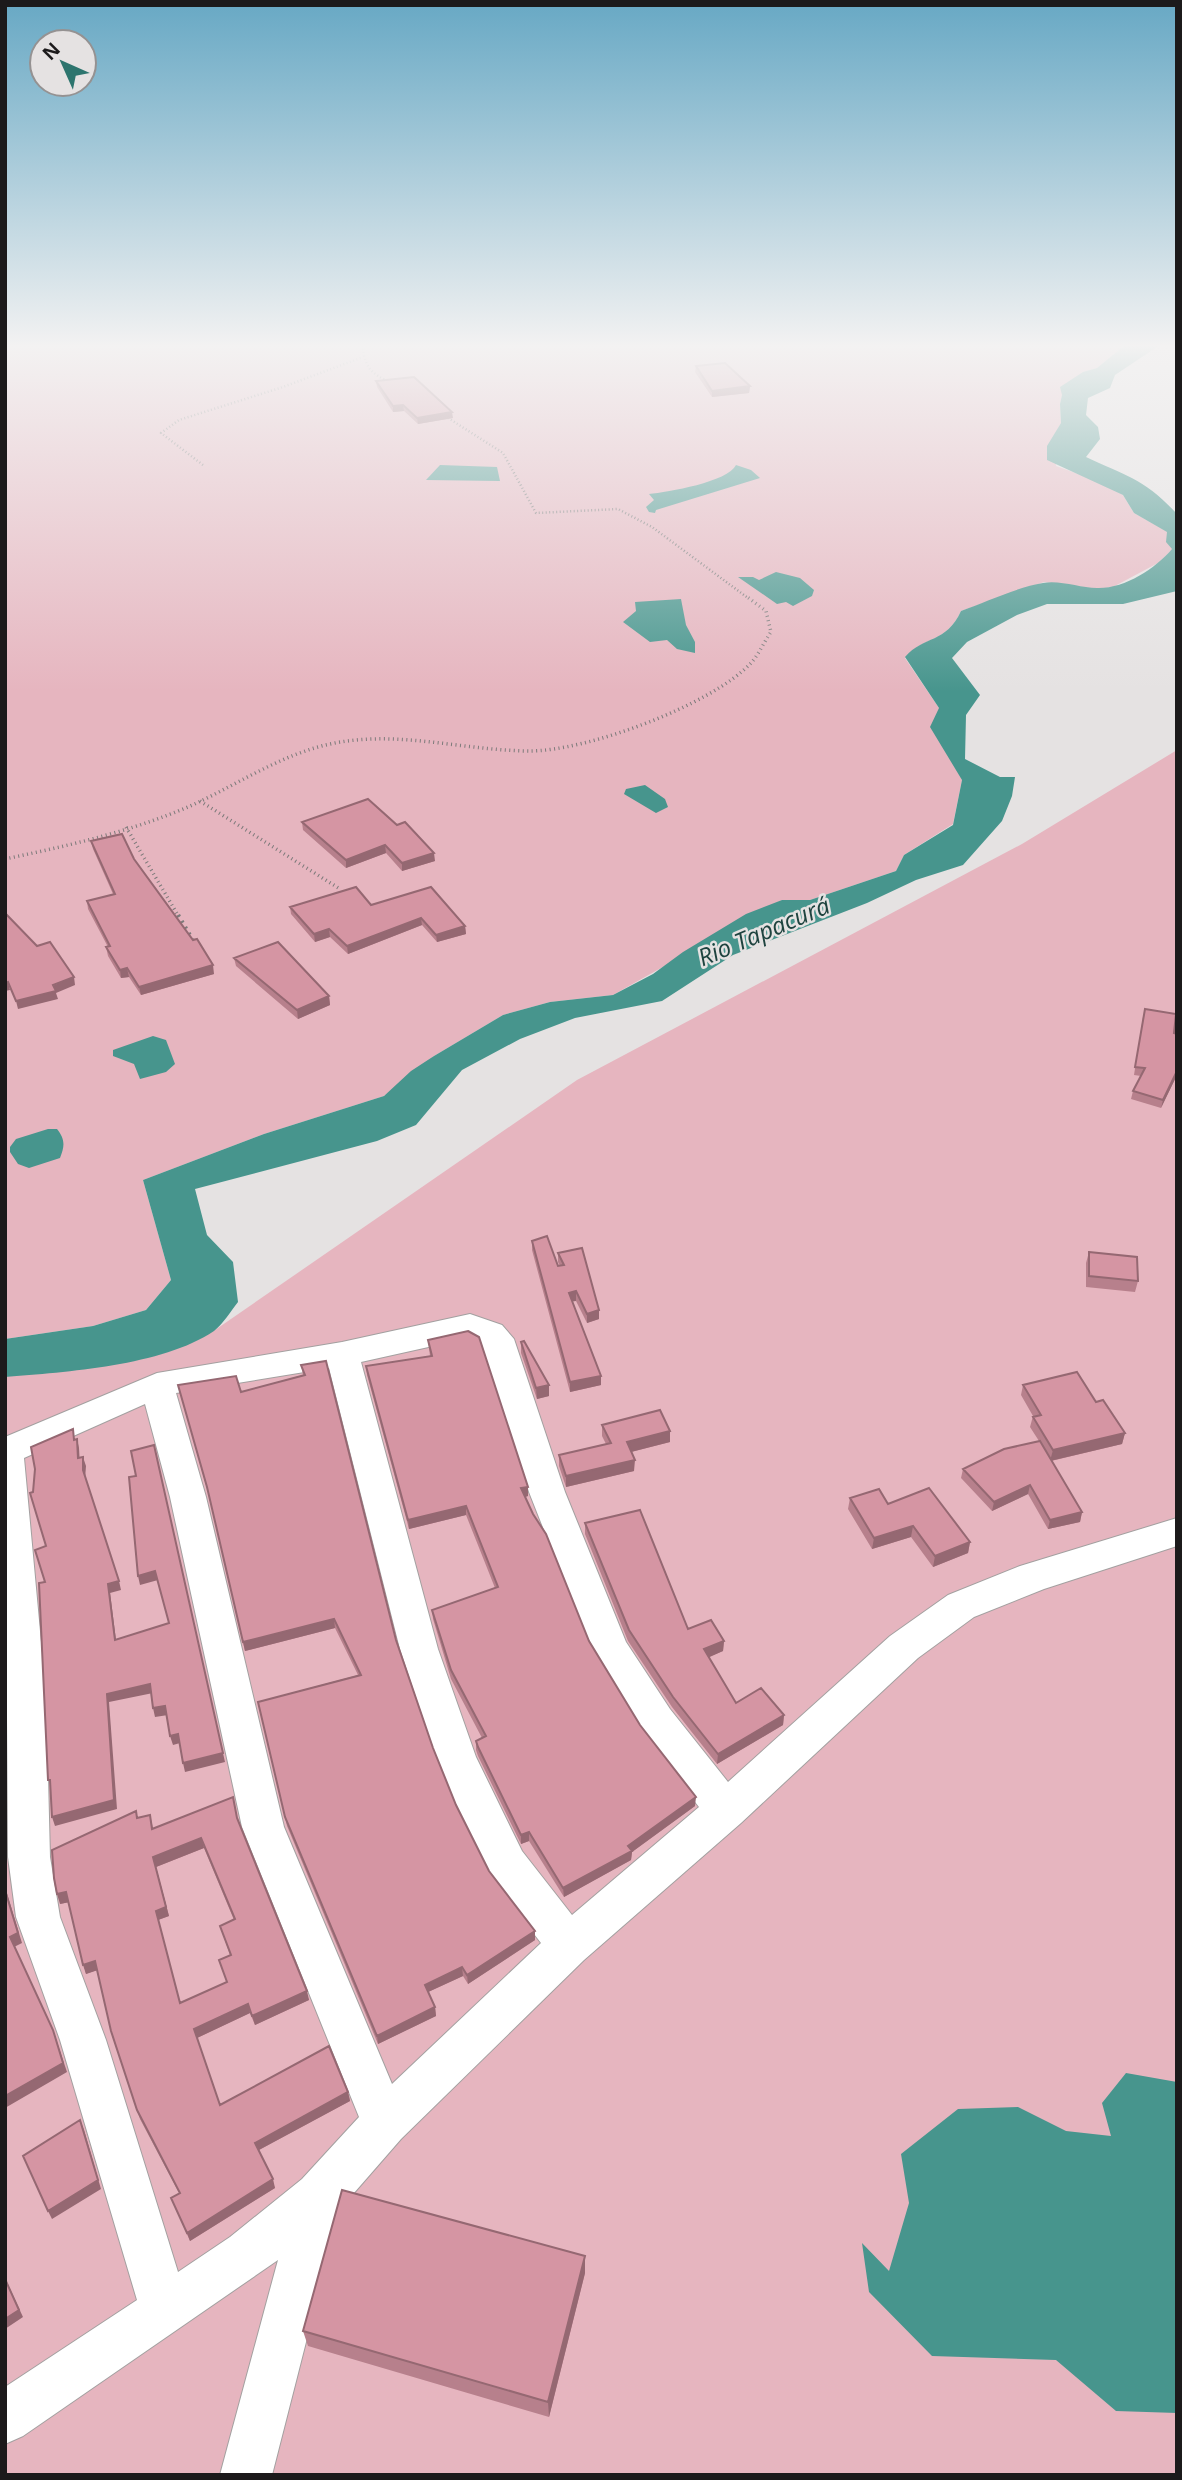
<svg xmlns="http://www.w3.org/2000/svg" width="1182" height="2480" viewBox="0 0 1182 2480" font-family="'Open Sans',sans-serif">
<rect width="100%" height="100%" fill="#e5e2e2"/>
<path fill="#e6b5bf" d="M5,345h1120l-28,23 -14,4 -21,23 -2,9 1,19 -6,12 1,31 34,12 33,17 11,18 34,19 5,17 -15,14 -45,24 -15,2 -54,-7 -83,29c-15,33 -37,24 -56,47l34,50 23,72 -9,44 -49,31 -8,16 -86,29h-28l-169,95 -63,7 -47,13 -69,41 -50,40 -120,38 -121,46 28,100 -25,30 -53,16 -88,13z
M1177,750v1725h-1172v-1112l210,-33 362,-250 445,-236z"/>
<path fill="#47958d" d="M1125,345h35l-45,30 -5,13 -22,10 -2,17 12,12 2,12 -14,18c40,19 59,22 91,57v77l-54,13h-76l-30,11 -50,27 -15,16 28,37 -14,20 -1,44 35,18h15l-3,19 -10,25 -39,44 -47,15 -49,23 -134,52 -71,46 -87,17 -55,21 -58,31 -46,55 -39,16 -182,48 12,46 26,27 5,40c-7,9 -15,22 -24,29 -52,35 -148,41 -209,46v-38l88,-13 53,-16 25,-30 -28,-100 121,-46 120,-38 27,-25 23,-15 69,-41 47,-13 63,-7 40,-21 30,-22 63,-38 36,-14h28l86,-29 8,-16 49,-30 9,-45 -32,-53 9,-19 -34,-51c19,-22 41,-13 56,-46 25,-9 57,-24 82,-28 18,-3 37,5 54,5 27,1 58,-19 75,-39l-6,-7 1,-10 -33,-19 -11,-18 -76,-35v-14l14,-23 -1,-19 2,-9 -2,-8 23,-15 14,-4z
M440,465l57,2 3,14 -74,-1z
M736,465l15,5 9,8 -104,32 -1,3 -6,-1 -3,-5 8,-7 -5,-6c19,-2 79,-12 87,-29z
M776,572l24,6 14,12 -2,6 -19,10 -7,-4 -9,2 -39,-27h15l6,3z
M681,599l5,26 9,17v11l-18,-4 -10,-9 -17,2 -27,-20 13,-11 -1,-9z
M645,785l20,14 3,8 -12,6 -32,-19 2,-5z
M153,1036l13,4 9,24 -9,8 -26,7 -6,-15 -21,-8v-6z
M48,1129h9c8,10 8,17 3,29l-31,10 -11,-4 -8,-12v-5l6,-8z
M1126,2073l51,9v331l-61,-2 -60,-51 -124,-4 -63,-64 -7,-49 27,28 20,-68 -8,-49 57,-45 60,-2 48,24 45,5 -9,-33z"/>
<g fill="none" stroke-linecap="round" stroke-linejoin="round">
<defs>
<path id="minor" d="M470,1314l32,11 12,14 51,153 61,150 44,67 58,73 162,-146 58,-41 72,-29 157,-48v28l-133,43 -70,28 -56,41 -177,165 -157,137 -183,179 -61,70 -68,266h-52l58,-215 -255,176 -18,8v-57l132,-87 -77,-260 -44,-123 -8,-60 -3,-420 152,-64 185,-31zM469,1338l13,7 47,147 62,157 51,84 57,74 -127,108 -50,-64 -46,-94 -38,-108 -77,-287zM329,1368l71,281 36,108 23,56 33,66 49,64 -149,141 -108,-257 -78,-330 -30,-104zM145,1404l25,93 72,330 117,290 -57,62 -72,58 -52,35 -72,-232 -46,-123 -10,-60 -4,-161 -22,-238z"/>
</defs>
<use href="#minor" stroke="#a3a0a0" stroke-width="2"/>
<path stroke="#7c7a7a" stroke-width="2.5" stroke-dasharray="1 2.5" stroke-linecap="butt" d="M363,345c0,20 9,30 27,37
M445,416l58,37 33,60 82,-4 34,18 96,71
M203,465l-42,-32 18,-13 104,-33 80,-30"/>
<path stroke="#7c7a7a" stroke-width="3.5" stroke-dasharray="1 3.5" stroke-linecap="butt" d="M200,801l140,88
M126,827l53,90
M5,859c62,-13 124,-27 183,-52 43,-19 84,-47 130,-60 71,-20 138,3 210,4 57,1 184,-46 223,-88 8,-9 13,-21 20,-31l-5,-21 -20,-15"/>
<path stroke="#7c7a7a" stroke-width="4.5" stroke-dasharray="2 5" stroke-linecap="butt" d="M178,915l15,26"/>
<use href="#minor" fill="#fff" fill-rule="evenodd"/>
</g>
<path fill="#b7808c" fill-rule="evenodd" d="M696,366l54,20 -1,7 -37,4 -17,-25z
M376,381l77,37 -35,6 -14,-13 -11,1 -16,-25z
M302,822l95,3 38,36 -33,10 -16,-18 -40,15 -43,-38z
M91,841l43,18 80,115 -73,21 -12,-18 -8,1 -13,-22 -2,-9h2l-20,-38 -1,-8 26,-7 -20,-45z
M371,905l94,21 1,8 -29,8 -15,-17 -74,29 -18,-17 -15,5 -24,-28 -1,-7z
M234,958l95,38 1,9 -32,14 -62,-53z
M1143,1017l34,17v41l-16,33 -30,-9 2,-8 8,-15 -7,-1z
M532,1241l26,25h2l-2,-4v-9l41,66 -12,4 -11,-22h-4l29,75v9l-31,7 -38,-142z
M1089,1252l49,29 -3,11 -49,-5v-24z
M428,1340l100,156 -3,1 64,144 51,84 55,81 -63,46 -1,8 -67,37 -35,-56 -8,3 -43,-88 -2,-6v-9l6,-3 -31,-59 -18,-60 -1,-9 63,-22 -29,-73 -57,14 -42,-154 -1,-9 64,-10z
M521,1342l28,43v11l-12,3 -16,-46z
M301,1365l132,383 23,57 33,66 46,69 -67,44 -5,-8 -35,16 7,15 1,9 -58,28 -91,-218 -29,-124 100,-27 -23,-47 -90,23 -36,-155 -31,-111 63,7 62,-17z
M1023,1385l73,17 29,31 -3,11 -71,17 31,51 -2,10 -32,7 -20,-35 -36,17 -31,-33 2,-9 76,-28 -9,-14 3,-11 -12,-21z
M602,1425l68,17 -39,10 3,19 -68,16 -7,-21v-11l47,-11 -4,-8z
M850,1498l38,6 82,38 -2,11 -35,14 -22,-30 -39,12 -24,-40z
M585,1523l103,106 36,12 -1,10 -15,6 28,46 48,12 -1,10 -66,39 -45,-57 -44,-66 -43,-107z
M150,1815l3,13 85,-9 71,181 -54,25 -5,-12 -53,25 23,67 128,-13 2,9 -91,49 16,38 -85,53 -19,-43 8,-5 -39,-74 -3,-9 -40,-140 -11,4 -17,-72 -9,2 78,-86zM204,1848l30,72 -14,6 10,29 -11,5 8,22 -47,21 -22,-83 11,-4 -13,-49z
M585,2273l-36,144 -241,-71 -5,-15z"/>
<path fill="#956872" d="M750,386l-1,7 -37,4v-6z
M403,405l1,6 -11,1v-6z
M452,412l1,6 -35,6 -1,-6z
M385,845l1,8 -40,15v-8z
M434,853l1,8 -33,10v-8z
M421,918l1,7 -74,29 -1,-8z
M465,926l1,8 -29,8 -1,-7z
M329,929l1,8 -15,5 -1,-8z
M213,965l1,9 -73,21 -2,-8z
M127,968l2,9 -8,1 -1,-8z
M74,977l1,8 -19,8 2,6 -40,10 -2,-8z
M8,982l2,8 -5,1v-8z
M329,996l1,9 -32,14 -1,-9z
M1177,1071v4l-16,33 2,-8z
M576,1291v10l-7,1v-9z
M599,1310v9l-12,4v-9z
M601,1376v9l-31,7v-10z
M549,1385v11l-12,3 -1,-11z
M670,1431v11l-43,11v-11z
M1125,1433l-3,11 -72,17 3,-11z
M77,1439l2,9 1,19 -2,-9z
M156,1454l69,308 -40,10 -2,-9z
M83,1457l3,9 -1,13 -2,-9z
M635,1460l-1,11 -68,16v-11z
M1030,1485l-2,9 -36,17 2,-9z
M528,1487v9l-6,2 -1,-10z
M466,1506v9l-57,14 -1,-9z
M1082,1512l-2,10 -32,7 2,-9z
M913,1526l-2,11 -39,12 2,-11z
M970,1542l-2,11 -35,14 2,-11z
M155,1571l3,9 -18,5 -2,-9z
M119,1581l2,9 -11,3 7,55 -2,-8 -7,-56z
M334,1619l1,9 -90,23 -2,-9z
M724,1641l-1,10 -20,9 1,-11z
M150,1684l3,9 -44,9 8,107 -62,17 -3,-9 55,-123z
M165,1706l3,9 -13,2 -2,-9z
M784,1715l-1,10 -66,39 1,-10z
M178,1734l2,9 -7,2 -3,-9z
M696,1797l-1,9 -63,46 -1,8 -67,37 -1,-9 65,-42z
M529,1832v9l-8,3v-9z
M201,1838l3,10 -48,19 13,49 -11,4 -2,-9 -3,-54z
M5,1887l17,56 -8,4 -4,-10z
M66,1892l4,10 -10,2 -3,-10z
M535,1931v9l-67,44 -1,-9z
M95,1961l3,9 -12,4 -3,-9z
M462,1967l1,9 -37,17 -1,-8z
M307,1991l2,9 -54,25 -3,-9z
M248,2004l2,9 -53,25 -3,-9z
M435,2007l1,9 -58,28 -1,-8z
M53,2030l14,42 -62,36v-12z
M348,2092l2,9 -93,50 -2,-8z
M80,2120l4,10 17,59 -49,30 -4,-8z
M273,2179l2,9 -85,53 -3,-8z
M585,2256v17l-36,144 -1,-15z
M5,2278l18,39 -18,12z"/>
<path fill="#d595a3" stroke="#956872" stroke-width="2" fill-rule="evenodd" d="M725,363l25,23 -38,5 -16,-25z
M414,377l38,35 -35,6 -14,-13 -10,1 -17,-25z
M368,799l29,26 8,-3 29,31 -32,10 -17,-18 -39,15 -44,-38z
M122,834l12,25 59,81 4,-1 16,26 -74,22 -12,-19 -7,2 -14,-23 4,-1 -23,-45 28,-7 -24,-53z
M356,887l15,18 60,-18 34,39 -29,9 -15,-17 -74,28 -18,-17 -15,5 -24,-27z
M5,913l32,33 13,-4 24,35 -21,8 3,6 -40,10 -8,-19 -3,1z
M278,942l51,54 -32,14 -63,-52z
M1145,1009l31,5 -2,19 3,1v37l-14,29 -30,-9 12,-23 -10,-1z
M547,1236l11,30 6,-1 -6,-12 24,-5 17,62 -12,4 -11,-23 -7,2 32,83 -31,6 -38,-141z
M1089,1252l48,5 1,24 -49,-5z
M468,1331l11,6 49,150 -7,1 12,26 13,20 43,107 51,84 56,72 -68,49 4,5 -69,37 -34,-56 -8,3 -43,-88 -2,-6 10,-5 -35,-66 -19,-60 66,-23 -32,-81 -58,14 -42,-154 66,-10 -4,-16z
M524,1341l25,44 -13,3 -15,-46z
M326,1361l70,279 37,108 23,57 33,66 46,60 -68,44 -5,-8 -37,18 10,22 -58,29 -92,-219 -27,-115 103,-27 -27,-56 -91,23 -36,-155 -29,-102 58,-9 5,16 64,-17 -4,-10z
M1077,1372l19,30 7,-2 22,33 -72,17 -20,-33 8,-2 -18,-30z
M660,1410l10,21 -43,11 8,18 -69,16 -7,-21 52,-12 -9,-18z
M73,1429l1,11 3,-1 1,19 5,-1v13l36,111 -11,3 7,56 54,-17 -14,-52 -17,5 -9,-99 7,-1 -5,-25 23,-6 69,308 -40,10 -5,-29 -8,2 -5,-30 -12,2 -3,-24 -43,10 7,106 -62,17 -2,-37h-2l-9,-197 6,-1 -10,-32 11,-4 -16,-53 3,-1 2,-23 -4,-22z
M1040,1441l42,71 -32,8 -20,-35 -36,17 -31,-33 41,-20z
M929,1488l41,54 -35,14 -22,-30 -39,12 -24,-40 29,-9 9,15z
M640,1510l48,119 23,-9 13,21 -20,8 32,54 25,-15 23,27 -66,39 -45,-57 -44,-67 -44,-107z
M233,1797l4,21 70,173 -55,25 -4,-12 -54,25 26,76 109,-59 19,46 -93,51 18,36 -86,54 -16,-35 9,-5 -43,-83 -26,-79 -16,-70 -12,4 -17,-73 -9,2 -3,-16 -2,-28 84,-39 1,7 13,-3 2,14zM201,1838l34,81 -15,7 11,29 -12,5 8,22 -47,21 -24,-92 10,-4 -13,-50z
M5,1890l13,43 -8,4 43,93 10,33 -58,33z
M80,2120l18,60 -50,31 -25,-55z
M342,2190l243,66 -37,146 -245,-71z
M5,2279l14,31 -14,9z"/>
<linearGradient id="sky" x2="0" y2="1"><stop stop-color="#67a8c4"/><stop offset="0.5" stop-color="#f3f2f2"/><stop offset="1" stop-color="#f3f2f2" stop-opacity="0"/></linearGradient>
<rect width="1182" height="692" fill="url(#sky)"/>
<g text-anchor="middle" stroke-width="5" stroke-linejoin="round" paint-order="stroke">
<g font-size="24" font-style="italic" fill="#1e433f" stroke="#e5e2e2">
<text transform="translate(764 932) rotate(-23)" y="8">Rio Tapacurá</text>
</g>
</g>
<rect width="1182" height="2480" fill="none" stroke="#1c1a1b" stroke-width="14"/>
<g transform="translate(63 63) rotate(315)"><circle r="33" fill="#e5e2e2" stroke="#959292" stroke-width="2"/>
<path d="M0-5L12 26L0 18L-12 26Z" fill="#2d756e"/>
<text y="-10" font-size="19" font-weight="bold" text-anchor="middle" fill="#1c1a1b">N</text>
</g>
</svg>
